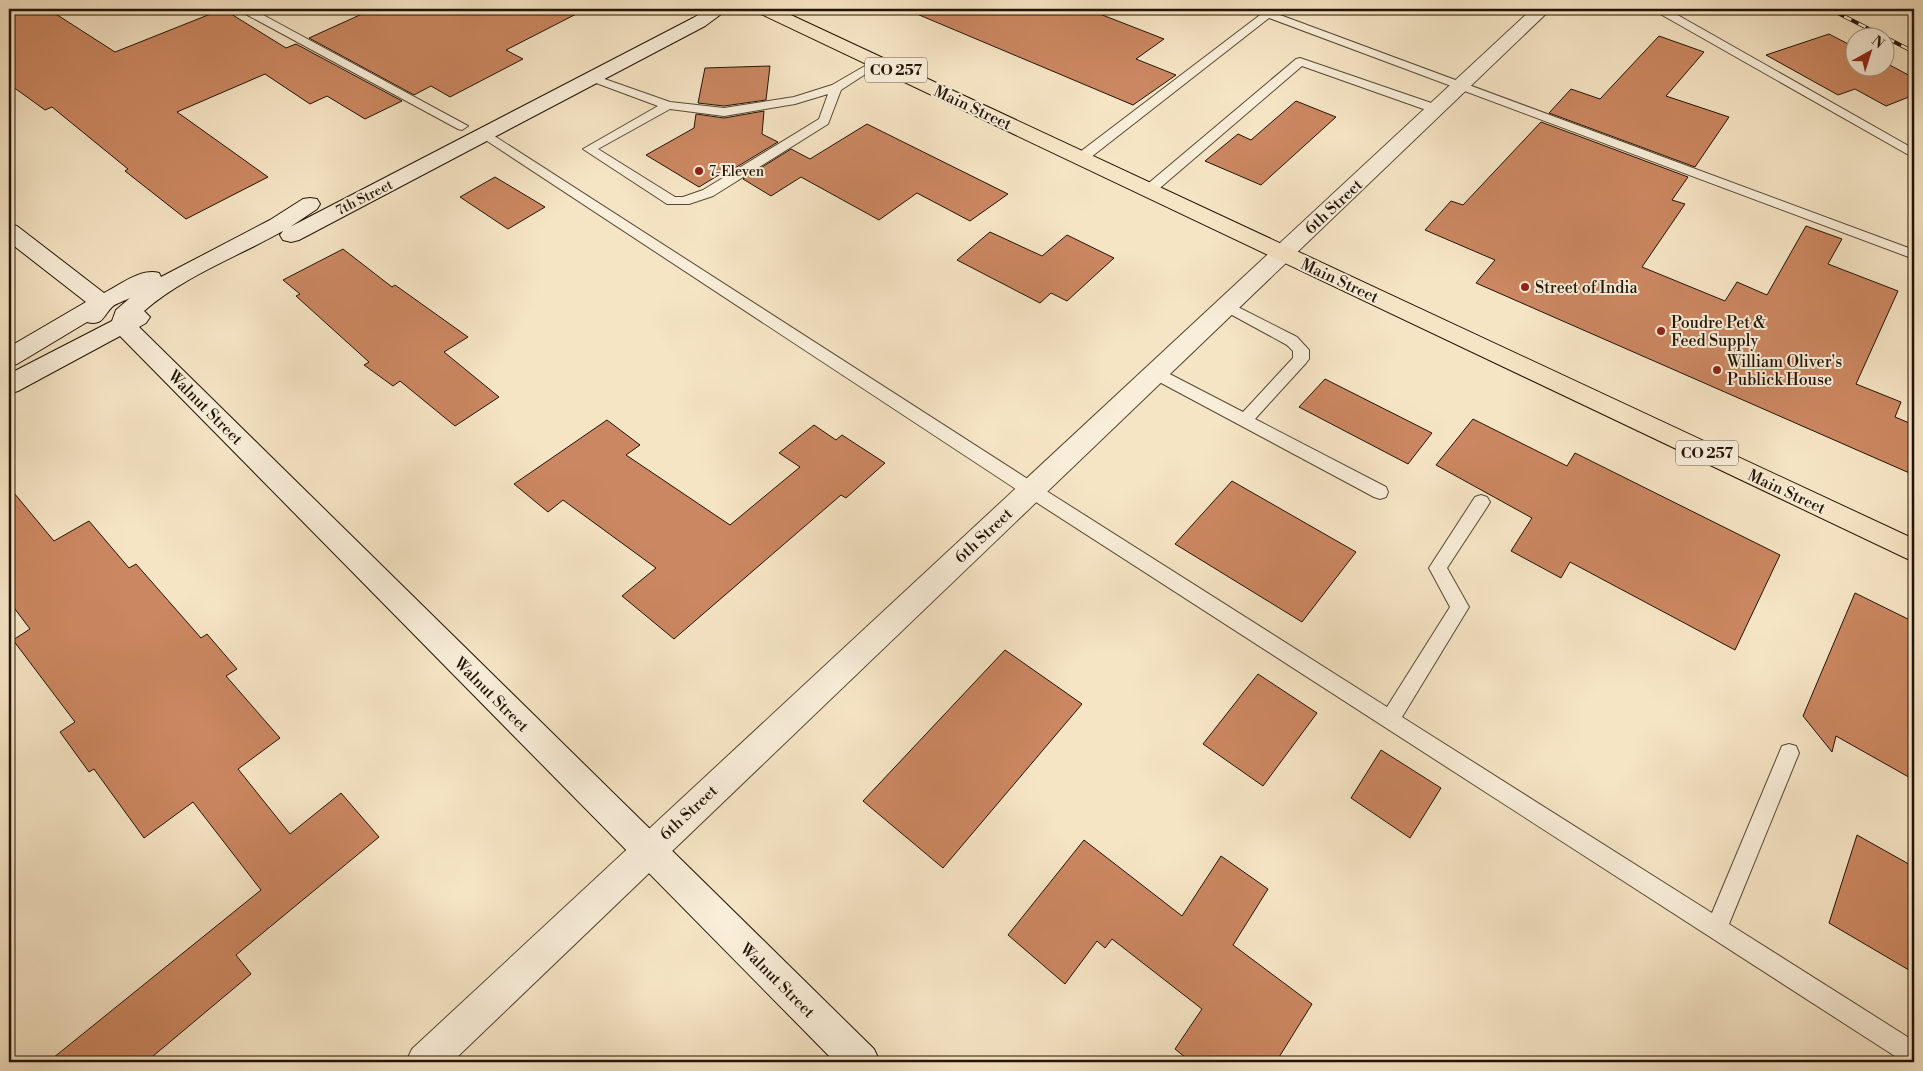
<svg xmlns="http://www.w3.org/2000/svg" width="1923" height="1071" viewBox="0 0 1923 1071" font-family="'Libre Bodoni',serif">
<rect width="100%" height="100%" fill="#f6e5c5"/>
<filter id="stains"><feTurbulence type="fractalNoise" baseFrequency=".004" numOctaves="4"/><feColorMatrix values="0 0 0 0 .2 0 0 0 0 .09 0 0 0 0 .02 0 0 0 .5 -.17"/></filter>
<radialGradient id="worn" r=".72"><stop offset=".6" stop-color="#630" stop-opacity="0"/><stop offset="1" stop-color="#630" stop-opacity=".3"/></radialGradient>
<path fill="#cb8761" stroke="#221304" d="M9,9h39l67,43 103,-41 3,2 2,-4 63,39 10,-4 106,57 -37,18 -38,-23 -17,8 -45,-30 -88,38 91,65 -82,42 -61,-48 3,-2 -76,-62 -7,3 -36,-26z
M373,9h213l-80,41 17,9 -73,38 -19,-11 -17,9 -105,-57z
M905,9h182l77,30 -28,20 40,16 -43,30z
M1829,34l27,14v20h30v-5l28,15v17l-28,11 -31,-17 -17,6 -72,-40z
M1659,36l45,16 -38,44 63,21 -34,50 -146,-54 22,-24 29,10z
M770,66l-4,34 -42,6 -26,-3 7,-35z
M1296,101l40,16 -75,68 -56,-24 33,-27 13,6z
M764,111l-2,23 16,8 -48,29 -3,-1 -28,17 -53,-32 48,-27 2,-14 28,4z
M1541,122l147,55 -16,23 13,4 -43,63 83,34 12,-19 30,13 39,-69 36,13 -14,25 70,27 -42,93 45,18 -6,15 19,8v50l-438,-192 19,-23 -70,-30 26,-29 12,4z
M867,124l141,70 -38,27 -53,-28 -38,27 -78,-43 -30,19 -28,-17 48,-30 19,10z
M495,177l50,30 -37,22 -48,-32z
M990,232l52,24 25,-21 47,23 -47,43 -16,-8 -11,10 -83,-43z
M343,249l49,38 3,-2 73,52 -24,15 55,45 -44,29 -55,-45 -7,5 -29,-21 5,-3 -73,-66 4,-2 -17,-14z
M1325,379l107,54 -24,31 -109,-57z
M1473,419l94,47 8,-13 205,102 -45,95 -165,-88 -9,16 -50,-27 21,-33 -96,-53z
M607,420l33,25 -14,10 104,70 70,-58 -21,-14 35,-28 22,15 6,-5 43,28 -39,35 -5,-3 -167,144 -52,-43 34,-28 -93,-68 -15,12 -34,-28z
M1232,481l124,71 -54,70 -127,-78z
M9,487l45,54 35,-20 40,47 7,-4 65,74 6,-4 30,35 -11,7 54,62 -42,31 52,65 51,-41 38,44 -143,118 15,19 -105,88h-98l213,-172 -68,-88 -49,36 -50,-69 -5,3 -29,-40 15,-10 -62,-82 17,-11 -21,-28z
M1855,593l59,29v158l-78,-44 -4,16 -29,-36z
M1005,650l77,54 -139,164 -80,-67z
M1258,674l59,39 -54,73 -60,-42z
M1381,750l60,38 -31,50 -59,-40z
M1857,835l57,32v106l-85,-50z
M1084,840l98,76 39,-60 47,33 -35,56 79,59 -36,58h-85l-16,-13 27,-40 -90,-70 -7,9 -8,-7 -32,43 -57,-49z"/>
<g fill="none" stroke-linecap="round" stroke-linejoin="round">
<defs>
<path id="lane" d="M239,9h13l216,117 -6,4 -4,-1 -218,-118z
M1249,9h14l9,3 642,238v9l-645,-241 -183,143h-10l-1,-3 1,-3 184,-140 -10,-4z
M1654,9h13l247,140v9l-259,-147z
M1300,58l140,48 2,3 -2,3h-8l-130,-46 -148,127h-10l-2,-3 2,-3 152,-128z
M877,59l4,1 2,2 -2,2 -40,26 -13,34 -115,72 -24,8h-22l-84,-55 75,-43 -70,-26 -2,-2 2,-2h8l74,26 54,6 70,-11 38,-12zM828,94l-9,25 -116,71 -20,7h-8l-77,-48 72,-40 54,7 71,-12z
M485,130l552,355 350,222 63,-100 -21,-39 46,-71 6,-2 6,2 3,5 -3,5 -40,61 22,39 -67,110 310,196 70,-167 7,-2 7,2 3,7 -70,171 185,117v21h-10l-879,-567 -544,-358 -2,-3z
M1226,301l71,36 12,13v9l-3,4 -51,56 131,68 2,5 -2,5 -6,2 -6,-2 -224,-120 -3,-4 3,-4 5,-1 5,1 83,43 50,-54v-7l-6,-6 -66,-36 -2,-3 2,-3z"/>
<path id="street" d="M1532,9h19l-1099,1053h-46l6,-13z"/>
<path id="secondary" d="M708,9h20l-23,17 -406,214 -8,2 -8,-2 -3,-5 3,-4c-46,26 -99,45 -139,80l6,6 -4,6 -7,4 735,722 6,13h-45l-715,-726 -102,55 -9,3v-20l103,-53 4,-11 14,-12c-5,3 -14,5 -18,9 -9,9 -9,19 -25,15l-70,42 -8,2v-19l77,-45 -77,-60v-18l8,2 87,67c16,-8 37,-25 55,-20l2,4 109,-57 33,-21 7,-1 7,1 3,5 -3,5 -27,18 403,-209z"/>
<path id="primary" d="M756,9h22l1136,530v23l-1155,-549z"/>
</defs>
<use href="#lane" stroke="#574834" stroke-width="2"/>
<use href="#street" stroke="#574834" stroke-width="2"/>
<use href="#secondary" stroke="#221304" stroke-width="2"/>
<use href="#primary" stroke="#221304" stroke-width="2"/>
<use href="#lane" fill="#f9eed9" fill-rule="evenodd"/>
<use href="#street" fill="#f9eed9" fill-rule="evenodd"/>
<use href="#secondary" fill="#f9eed9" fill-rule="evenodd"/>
<use href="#primary" fill="#f6e5c5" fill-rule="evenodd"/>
<defs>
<path id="rail" d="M1830,9l84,43"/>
</defs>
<use href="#rail" stroke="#221304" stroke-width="4"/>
<use href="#rail" stroke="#f9eed9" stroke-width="2.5" stroke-dasharray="8" stroke-linecap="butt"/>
</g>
<g fill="#8f2418" stroke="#f9eed9" stroke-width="2">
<circle cx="699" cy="171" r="5"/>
<circle cx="1525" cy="287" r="5"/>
<circle cx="1661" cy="331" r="5"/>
<circle cx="1717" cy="370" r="5"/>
</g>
<g text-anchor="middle" stroke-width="4" stroke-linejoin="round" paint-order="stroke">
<g font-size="14" fill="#221304" stroke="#f9eed9" text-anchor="start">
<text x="709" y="176">7-Eleven</text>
</g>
<g font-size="14" fill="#221304" stroke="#f9eed9">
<text transform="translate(364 197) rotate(-27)" y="5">7th Street</text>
</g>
<g fill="#f9eed9" stroke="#625544" stroke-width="1">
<rect x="865" y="57.5" width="62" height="25" rx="4"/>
<rect x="1676" y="440.5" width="62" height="25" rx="4"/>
</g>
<g font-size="15" font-weight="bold" fill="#221304">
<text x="896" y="75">CO 257</text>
<text x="1707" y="458">CO 257</text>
</g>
<g font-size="16" fill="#221304" stroke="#f9eed9">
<text transform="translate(973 107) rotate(25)" y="6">Main Street</text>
<text transform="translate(1333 206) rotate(-43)" y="6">6th Street</text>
<text transform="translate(1340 280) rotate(25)" y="6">Main Street</text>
<text transform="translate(206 407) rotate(45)" y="6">Walnut Street</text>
<text transform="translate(1787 491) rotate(25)" y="6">Main Street</text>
<text transform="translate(983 535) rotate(-43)" y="6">6th Street</text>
<text transform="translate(492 694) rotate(45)" y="6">Walnut Street</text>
<text transform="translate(688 812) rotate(-43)" y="6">6th Street</text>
<text transform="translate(778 980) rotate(45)" y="6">Walnut Street</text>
</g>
<g font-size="16" fill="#221304" stroke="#f9eed9" text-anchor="start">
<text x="1535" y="293">Street of India</text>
<text x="1671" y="328">Poudre Pet &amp;<tspan x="1671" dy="18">Feed Supply</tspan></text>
<text x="1727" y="367">William Oliver's<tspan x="1727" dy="18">Publick House</tspan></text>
</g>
</g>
<rect width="1923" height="1071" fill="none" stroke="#f6e5c5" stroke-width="30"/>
<rect x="10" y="10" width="1903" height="1051" fill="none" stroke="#221304" stroke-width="2.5"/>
<rect x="15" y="15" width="1893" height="1041" fill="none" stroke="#221304"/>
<g transform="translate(1870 52) rotate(39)"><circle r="24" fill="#f9eed9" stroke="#a39684"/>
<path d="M0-4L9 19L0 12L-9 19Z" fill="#8f2418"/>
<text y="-8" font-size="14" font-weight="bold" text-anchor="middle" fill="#221304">N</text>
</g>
<rect width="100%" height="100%" filter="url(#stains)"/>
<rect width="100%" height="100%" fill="url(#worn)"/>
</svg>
